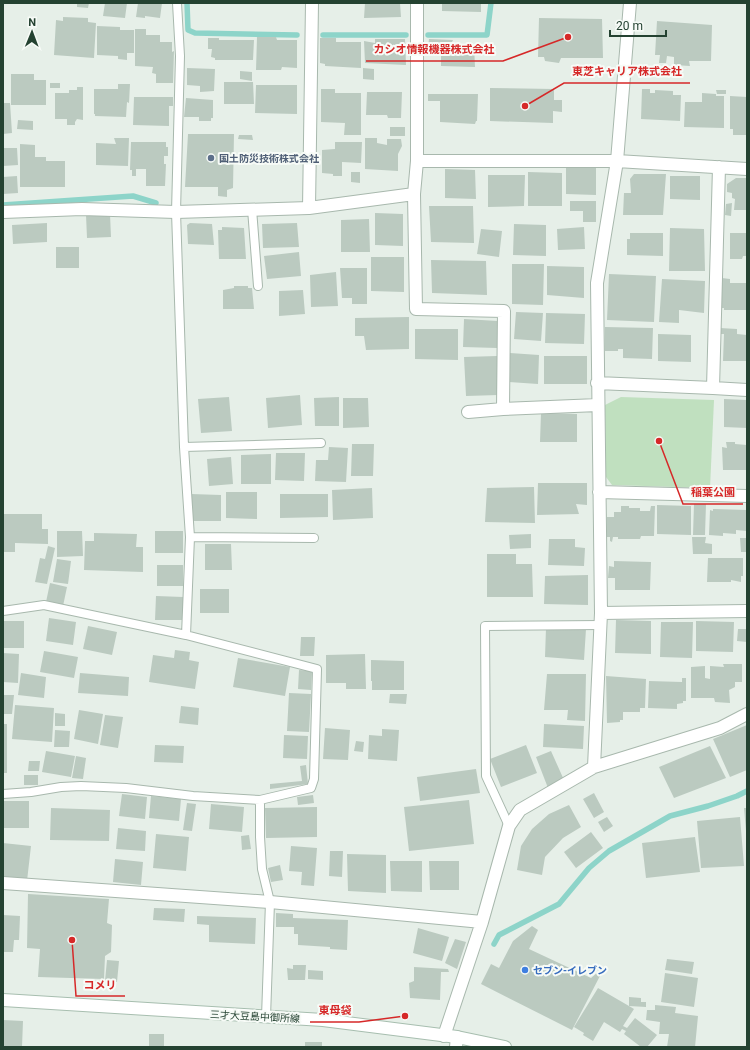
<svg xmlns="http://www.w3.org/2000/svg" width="750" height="1050" viewBox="0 0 750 1050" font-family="Roboto,'Noto Sans JP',sans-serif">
<rect width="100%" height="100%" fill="#e6efe8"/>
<path fill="#c0e0bf" d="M621,397l93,3 -4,88 -98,-3 -6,-8 -1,-72z"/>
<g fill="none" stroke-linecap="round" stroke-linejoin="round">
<path stroke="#8dd4c9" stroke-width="5.5" d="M187,3l1,27 7,3 102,2
M323,35h83
M428,35h59l4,-32
M3,205l130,-9 23,7
M494,944l5,-9 60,-31 30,-36 20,-17 61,-35 38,-10 29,-10 10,-5"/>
</g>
<path fill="#bbcac0" d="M77,3h12l-1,5 -11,-1z
M105,3h22l-2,15 -22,-2z
M138,3h24l-2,15 -15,-2v2l-9,-1z
M365,3h35l1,14 -37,1z
M442,3h39v9l-39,-1z
M63,17l25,1v4l8,1 -2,35 -40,-3 2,-35 7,1z
M539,18l63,1 1,39h-42l-2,5 -14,-2 -1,-4h-6z
M657,21l55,4 -1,36h-22l1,5 -16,-1v-8l-7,-1 -1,7h-7l1,-8h-5z
M97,26l23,1v3h14v23h-7v7l-9,-1v-3l-21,-1z
M135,29h11v6h14v7h12v10l2,-1 -1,32h-17v-9l-4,-1 1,-6 -18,-1z
M257,37h19l1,3h20v28l-15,-1 -1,3h-25z
M208,38h11v2h35l-1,20h-38v-2l-4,-1 1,-8h-4z
M320,38h16v4h25v26l-36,-2v-2l-5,-1z
M375,39h30l1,26 -41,-2 -1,-22 11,2z
M429,39l24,1 -1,2h-3l1,3 -12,-1v4h-10z
M450,45h24l1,22 -34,-1v-20l9,1z
M187,68l28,1 -1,22 -14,1v-6l-13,-1z
M363,68l11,1v11l-11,-1z
M240,71l12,1v9l-12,-2z
M11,74h23v6h12v25h-35z
M224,82h29l1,22h-30z
M50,83h10v5h-10z
M118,84h12l-1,19 -2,-1 -1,15 -31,-1v-2h-1v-25h24z
M256,85h41v29l-42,-1z
M77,87h6v33l-6,-1 -2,3v3h-8v-6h-12v-26h14v-3h8z
M490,88l64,1v11h8v12l-9,-1v12l-63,-2z
M321,89h14v4h26v42h-17l1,-12 -24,-1z
M642,89h8v4h5v-3l18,1v4h8l-1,26 -39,-2z
M716,90h10v4h-9z
M367,92h35l-1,26h-13l-1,-3h-21z
M702,93l14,1v2h8v32l-40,-1 1,-25h17z
M428,94h50l-1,27h-1l-1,3 -35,-2v-21h-12z
M730,96l17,1v38h-14v-6h-3z
M134,97h39v9h-4v20l-36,-1z
M186,98l27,2v18h-2v3h-12v-4h-15z
M3,103h7l2,30 -9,1z
M18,120l15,1v9l-16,-1z
M390,127h15v9h-15z
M188,134h46l-1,54 -6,2v7l-9,-1v-9h-33z
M239,135h13l1,5 -15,-1z
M114,138h15l-1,28 -32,-1v-22l20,1z
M365,138h12v5l10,2v-6h14l1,7 -4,8v17l-33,-2z
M131,142h35v5h2v9h-4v8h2l-1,22h-19v-17h-10v7h-4v-6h-2z
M335,142h27l-1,21 -19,-1v14h-9v-2l-11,-1v-23l13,-1z
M20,144l15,1v12h11v4h19v26h-45z
M3,148h14l1,17 -15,1z
M566,166l30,1v28l-30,-1z
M445,169l30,1 1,29 -31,-1z
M351,172h9v11l-9,-1z
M528,172l34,1v33h-34z
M634,174h32l-3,41h-40l1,-22h7l-1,-14z
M488,175h37l-1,31 -36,1z
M17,176l1,17 -15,1v-17z
M670,176h30v24l-30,-1z
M736,178h11v32h-13l1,-11 -3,-1v-5l-5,-1v-8z
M570,201h26v21h-13v-11h-13z
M732,203l-1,13 -6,-1 1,-11z
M429,206h44l1,37 -43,-1z
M375,213l28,1v32l-28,-1z
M110,214l1,23 -24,1 -1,-23z
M369,219l1,33h-29v-32z
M47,223v19l-34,2 -1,-19z
M190,223l22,1 2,21 -26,-1 -1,-19z
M297,223l2,24 -36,1 -1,-24z
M514,224l32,1v31l-33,-1z
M222,227l22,1 2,31h-27l-1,-29h4z
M584,227l1,22 -27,1 -1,-21z
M670,228l34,1 1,42h-36z
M481,229l21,2 -3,26 -22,-3z
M630,233h33v23l-36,-1v-16h3z
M730,233h17v23h-4l-1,3h-12z
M56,247h23v21h-23z
M299,252l2,24 -34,3 -3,-23z
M371,257h33v35l-33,-1z
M431,260l55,1 1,34 -55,-2z
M512,264h32l-1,41 -31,-1z
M547,266l37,1v31l-37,-3z
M340,268h27v36h-15v-6h-10z
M336,272l2,34 -27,1 -1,-32z
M609,274l47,2 -2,46 -47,-2z
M722,278l8,1v4h17v27h-23v-2h-3z
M662,279l43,2 -1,32 -25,-3v13l-20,-1z
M234,286h14v2h4l2,21h-31v-19l11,-2z
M303,290l2,24 -26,2v-25z
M516,312l27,1 -2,28 -27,-2z
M546,313l39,1 -1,30 -39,-1z
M409,317v32l-43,1 -2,-14h-9v-18z
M464,319l34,2 -1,27 -34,-1z
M605,327l48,1 -1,31 -29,-1v-9h-5v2h-13z
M720,328l17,1v5l10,1v26h-24l1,-27h-4z
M415,329h43v31l-43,-1z
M658,334l33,1v27l-33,-1z
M510,353l29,2 -1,29 -29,-2z
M497,356l1,39 -32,1 -2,-39z
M544,356h43v28h-43z
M300,395l2,30 -34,3 -2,-30z
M229,397l3,34 -31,2 -3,-34z
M339,397v29h-24l-1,-28z
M343,398h25l1,29 -26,1z
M724,399l23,1v28l-23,-1z
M541,413l36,1v28h-37z
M726,442h9v2l12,1v25h-24l-1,-23 5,1z
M352,444h22l-1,32h-22z
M329,447l19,1 -2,34 -31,-1 1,-21h12z
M276,453h29l-1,28 -29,-1z
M271,454v30h-30v-29z
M231,457l2,27 -24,2 -2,-27z
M538,483h49v22l-11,-1 3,10 -42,1z
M534,487l1,36 -50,-1 2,-34z
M372,488l1,30 -40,2 -1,-30z
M226,492h31v27l-31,-1z
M191,494l30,1v26h-30z
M280,494h48v23l-48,1z
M694,504h12l-1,31h-12z
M657,505l34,1v29l-34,-1z
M621,506h8v2h11v3h10l1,-5h4l-1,30h-13l-1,3h-22v-2h-5l-1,5 -2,-1v-4h-3v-20h7v-5h7z
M713,509l34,1v21l-11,-1v4l-13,-1v3l-14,-1 1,-25 3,1z
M3,514h39v15h6v15l-33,-1v9h-12z
M57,531h25l1,25 -26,1z
M155,531h28v22h-28z
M94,533l43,1 -1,13h7v25l-59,-2 1,-29h9z
M531,534v14l-21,1 -1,-14z
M692,537h14l-1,6 7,1v10h-19z
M740,538h7v14h-6z
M549,539h26v8l10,1 -1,18 -36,-1z
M205,544h26l1,26h-27z
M48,546l7,2 -8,36 -12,-2 5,-24 5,1z
M487,554h29v10h16l1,33h-46z
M708,558h35v18h-2v6l-10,-2v2h-24z
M57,559l14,2 -3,23 -15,-2z
M614,561l37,1 -1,28h-35v-12h-7l1,-12 5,1z
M157,565h26v21h-26z
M588,575v30l-44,-1 1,-28z
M50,583l17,4 -4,19 -17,-4z
M200,589h29v24h-29z
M156,596l27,1v23h-28z
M49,618l27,4 -3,23 -27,-4z
M616,620l35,1v33l-36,-1z
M3,621h21v27h-21z
M696,621l38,1 -1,30 -37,-1z
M661,622h32l-1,36 -32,-1z
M88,626l29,6 -5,23 -29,-6z
M546,628l40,1 -2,31 -39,-3z
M738,629h9v13l-10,-1z
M301,637h14l-1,19h-14z
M175,650l15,2 -1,8 10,2 -4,27 -46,-7 4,-27 21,3z
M44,651l34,6 -4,21 -34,-6z
M3,653l16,1 -1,29 -15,-1z
M365,654l1,35h-20v-6h-20v-28z
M238,658l52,9 -5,29 -52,-9z
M371,660l33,1v29h-32v-9h-1z
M723,664h19v18h-7v5l-6,3 1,13 -15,-1 -1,-4h-23v-31l14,-1v12l5,1v-13l14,1z
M299,670l13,1 -1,19 -13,-1z
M21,673l25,4 -2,21 -26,-3z
M80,673l49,4 -1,19 -50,-3z
M547,674h39l-1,47 -18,-1 1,-10h-24z
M606,676l40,3 -1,29h-5v4h-17v8h-3v2l-13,1z
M682,678h4v23h-3v2l-6,1v5l-29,-1 1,-27 33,1z
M289,693l22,1 -2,38 -22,-1z
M390,694h17l-1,10 -17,-1z
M3,695h11l-2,19h-9z
M15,705l39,3 -2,34 -40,-3z
M181,706l18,2 -1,17 -19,-2z
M79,710l24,4 -5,30 -24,-5z
M55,713l10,1v12h-10z
M105,715l18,2 -5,31 -18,-3z
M3,724h4v49h-4z
M544,724l40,2 -1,23 -40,-2z
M747,725v45l-17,7 -17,-38z
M325,728l25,2 -2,30 -25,-1z
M382,729l17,1 -2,31 -29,-2 1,-24 13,1z
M55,730l15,1 -1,16h-15z
M284,735l24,1 -1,23 -24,-1z
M356,741l8,1 -1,10 -9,-1z
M155,745l29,1 -1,17 -29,-1z
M526,745l11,28 -36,14 -11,-28z
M710,746l16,32 -52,20 -15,-31z
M46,751l29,5 -4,21 -29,-5z
M551,751l13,29 -16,8 -12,-31z
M76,756l10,2 -3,21 -11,-1z
M29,761h11l-1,10h-11z
M306,765l2,19 -38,5v-5l32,-3 -2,-15z
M476,769l4,24 -60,8 -3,-24z
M24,775h14v10h-14z
M594,793l10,19 -10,6 -11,-19z
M122,794l25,3 -2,22 -26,-3z
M313,795l1,8 -16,2 -1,-8z
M151,796l30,3 -2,22 -30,-3z
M469,800l5,44 -65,7 -5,-44z
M3,801h26v27h-26z
M187,803l9,1 -4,27 -9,-1z
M211,804l33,3 -2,25 -33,-3z
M569,805l12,22 -18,11 -18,19 -3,18 -25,-5 4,-24 11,-17 17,-15z
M317,807v30l-51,1 -1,-30z
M51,808l59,2 -1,31 -59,-1z
M744,808h3v23h-1z
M607,817l6,9 -9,6 -6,-10z
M740,817l4,49 -43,2 -4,-47z
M118,828l28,3 -1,20 -29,-2z
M591,832l12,16 -27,20 -12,-16z
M156,834l33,3 -3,34 -33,-3z
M249,835l2,14 -9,1 -1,-14z
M695,837l5,35 -54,6 -4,-35z
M3,843l28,3 -4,35 -24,-2z
M291,846l26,2 -3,38 -13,-1 1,-13 -13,-1z
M330,851h13l-1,26 -13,-1z
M347,854l39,1v38l-38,-2z
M115,859l28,3 -2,23 -28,-3z
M390,861h32v31l-31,-1z
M429,861h30v29h-29z
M280,865l3,15 -12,2 -3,-14z
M28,894l81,5 -2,24 5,2 -1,27 -6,4 -1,23 -66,-2 2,-28 -13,-1z
M154,908l31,1 -1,13 -31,-2z
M276,913l17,1v4l55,2 -1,30 -17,-1v-2l-32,-2v-11h-4v-7h-18z
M3,915l17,1 -1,24h-5l-1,12h-10z
M197,916l59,2 -1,26 -46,-2v-17l-12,-1z
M532,926l6,4 -9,19 62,29 7,-6h4l-30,58 -91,-46 10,-20 8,4 14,-27z
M418,928l31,9 -7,24 -29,-8z
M455,939l11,3 -9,27 -12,-6z
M667,959l27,3 -2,12 -27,-4z
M107,960l12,1 -2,21 -12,-1z
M293,965h13l-1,15h-17l-1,-12 6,1z
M414,967l34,2 1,3h-8l-1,28 -30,-2 -1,-15 5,-2z
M308,970l15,1v9l-15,-1z
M665,973l33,5 -4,29 -33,-5z
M598,988l31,18v-9l12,1v4h5v5l-17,-1 5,3 -11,17 4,2 8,-10 22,17 -10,12h-6l-17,-13 2,-3 -4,-2 -2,3 -16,-10 -11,19 -10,-6 1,-2 -10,-6z
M655,1005l21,2 -1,6 23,3 -3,31h-28l2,-13h-10l1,-12 -14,-2 1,-10h8z
M3,1020l20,1 -1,26h-19z
M149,1034h15v13h-15z
M305,1042h17v5h-17z"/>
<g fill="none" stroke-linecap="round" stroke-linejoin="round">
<defs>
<path id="lane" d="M177,3l3,53 -4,156 8,235 6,90 -4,98
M252,209l6,77
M184,447l137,-4
M190,537l124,1
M3,611l41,-6 142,30 131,34 -3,110 -3,9 -51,12
M3,794l28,-2 30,-5 20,-1 45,2 67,8 67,4v37l2,32 8,33 -4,115
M509,826l-23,-50 -1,-150 116,-1"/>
<path id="street" d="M417,3v158l-3,33 2,115 88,2 -1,98 95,-4
M417,161h200l130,8
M309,208l3,-205
M3,212l79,-3 94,3 133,-4 105,-14
M597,383l116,5 34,2
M713,388l6,-221
M468,412l35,-3
M599,492l148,4
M601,613l146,-2
M594,767l7,-154 -4,-330 20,-122 13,-158
M3,883l267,19 212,20
M444,1036l38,-114 27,-96 11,-16 74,-43 126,-39 27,-14
M456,1047l1,-10"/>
<path id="secondary" d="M3,1000l320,20 134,17 48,10"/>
</defs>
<use href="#lane" stroke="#a8b8ad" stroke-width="10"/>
<use href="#street" stroke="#a8b8ad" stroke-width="14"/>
<use href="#secondary" stroke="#a7beaf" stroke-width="14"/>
<use href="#lane" stroke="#fff" stroke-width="8"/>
<use href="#street" stroke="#fff" stroke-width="12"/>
<use href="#secondary" stroke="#fff" stroke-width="12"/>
</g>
<circle fill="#5c6f8a" stroke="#f7fbf7" stroke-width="1.5" cx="211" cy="158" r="4"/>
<circle fill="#3f7fe0" stroke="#f7fbf7" stroke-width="1.5" cx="525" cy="970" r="4"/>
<g text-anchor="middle" stroke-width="4" stroke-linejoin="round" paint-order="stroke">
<g font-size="10" font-weight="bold" fill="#4e5e75" stroke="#f7fbf7" text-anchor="start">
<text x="219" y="162">国土防災技術株式会社</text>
</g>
<g font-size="10" font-weight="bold" fill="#366cbe" stroke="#f7fbf7" text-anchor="start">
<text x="533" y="974">セブン-イレブン</text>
</g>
<g font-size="10" fill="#244231" stroke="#f7fbf7">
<text transform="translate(255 1016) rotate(3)" y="4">三才大豆島中御所線</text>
</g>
</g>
<path fill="none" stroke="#d62828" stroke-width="1.5" d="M568 37L503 61H366M525 106L564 83H690M659 441L683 504H743M72 940L76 996H125M405 1016L359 1022H310"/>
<g fill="#d62828" stroke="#f7fbf7" stroke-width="1.5">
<circle cx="568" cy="37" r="4"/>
<circle cx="525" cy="106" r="4"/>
<circle cx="659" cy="441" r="4"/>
<circle cx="72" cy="940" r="4"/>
<circle cx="405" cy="1016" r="4"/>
</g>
<g font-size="11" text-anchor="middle" font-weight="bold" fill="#d62828" stroke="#f7fbf7" stroke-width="4" stroke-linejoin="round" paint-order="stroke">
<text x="434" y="53">カシオ情報機器株式会社</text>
<text x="627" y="75">東芝キャリア株式会社</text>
<text x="713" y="496">稲葉公園</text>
<text x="100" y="989">コメリ</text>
<text x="335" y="1014">東母袋</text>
</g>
<rect width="750" height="1050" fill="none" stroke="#244231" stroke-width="8"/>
<g transform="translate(32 32) rotate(1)" stroke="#f7fbf7" stroke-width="3" paint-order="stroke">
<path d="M0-3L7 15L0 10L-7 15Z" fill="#244231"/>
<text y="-6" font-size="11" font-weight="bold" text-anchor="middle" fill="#244231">N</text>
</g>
<path d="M610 30v6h56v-6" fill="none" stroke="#244231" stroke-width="2"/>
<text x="616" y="30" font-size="12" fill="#244231" stroke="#f7fbf7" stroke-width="3" paint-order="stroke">20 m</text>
</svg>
